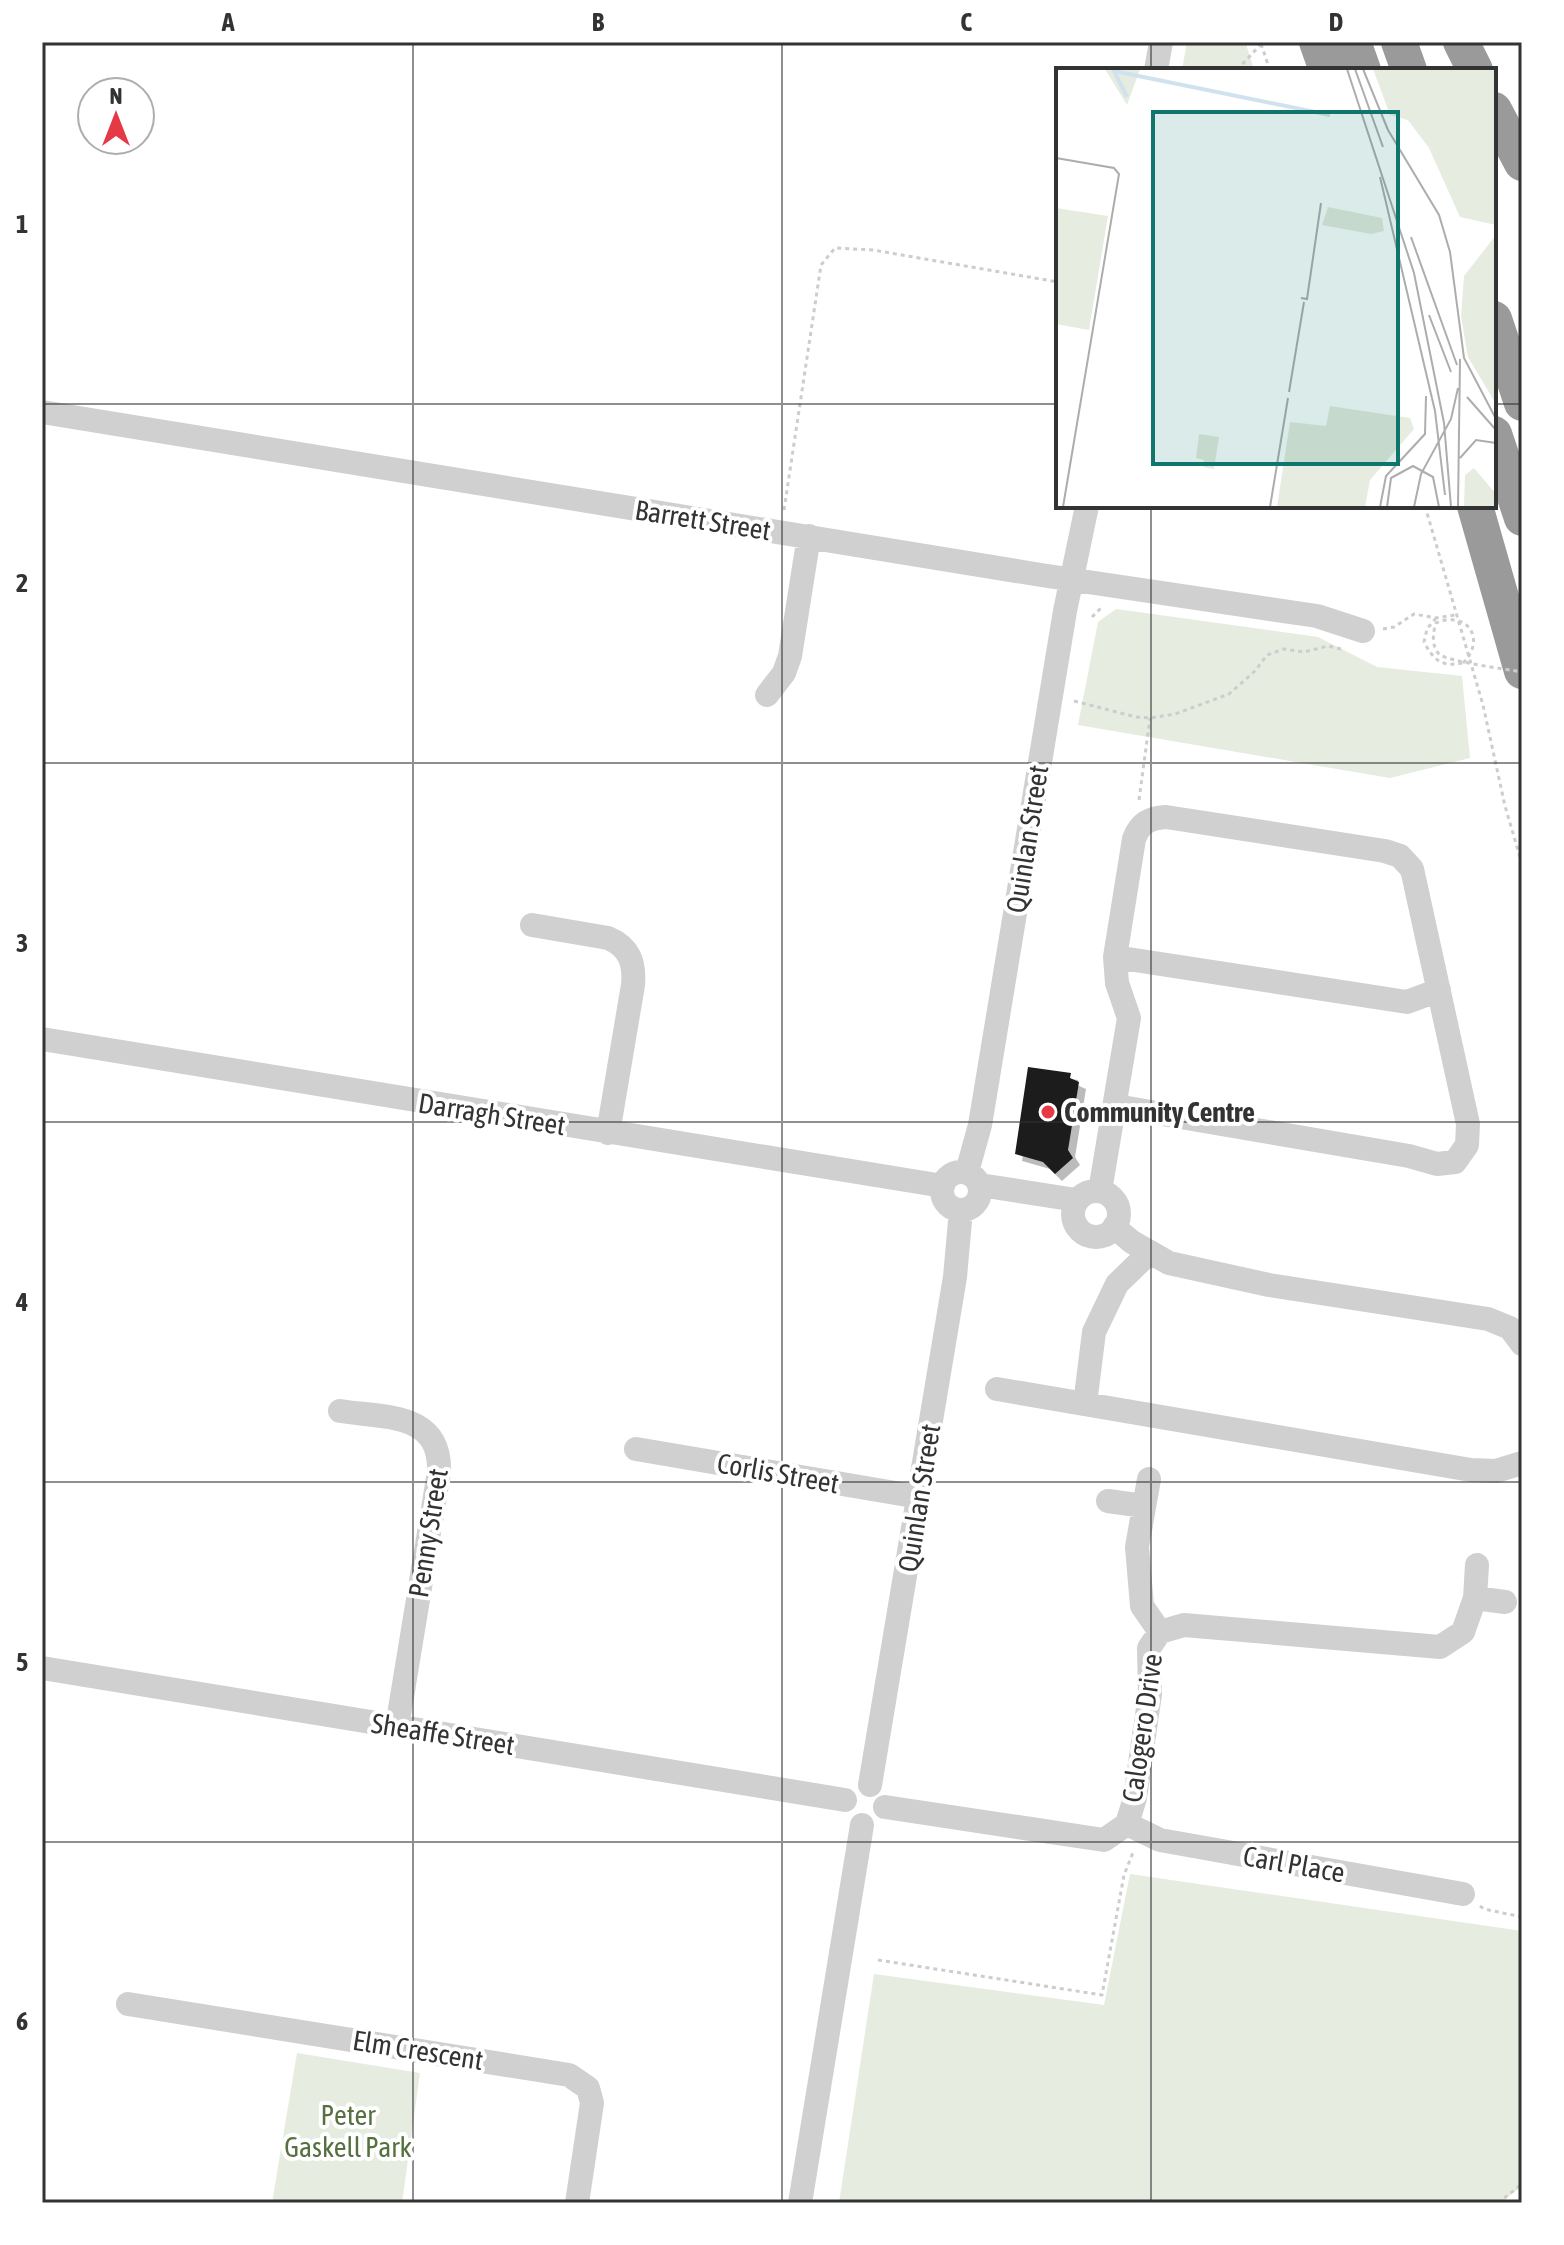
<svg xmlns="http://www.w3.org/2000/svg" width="1564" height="2245" viewBox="0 0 1564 2245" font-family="'Asap Condensed',sans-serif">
<defs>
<filter id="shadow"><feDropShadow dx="7" dy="7" stdDeviation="0" flood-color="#0004"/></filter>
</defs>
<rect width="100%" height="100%" fill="#fff"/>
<path fill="#e6ecdf" d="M1187,42l59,2 8,26h-72z
M1116,609l202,28 59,30 85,9 8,82 -80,20 -312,-53 20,-103z
M1130,1874l392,57v255l-22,17h-661l35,-229 230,31z
M297,2053l123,20 -18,130h-130z"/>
<path fill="#1a1a1a" filter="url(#shadow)" d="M1028,1067l43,6 -1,5 9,4 -11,68 5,8 -18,16 -12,-12 -28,-8z"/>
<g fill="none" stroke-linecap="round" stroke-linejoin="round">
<path stroke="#cdcdcd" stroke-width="3" stroke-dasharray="4 4" stroke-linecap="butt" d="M1261,44l9,26
M1237,70l24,-26
M1425,506l58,199 22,101 17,58
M784,510l37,-245 14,-17 38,2 185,32
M1092,617l11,-11
M1436,618l-9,11 -3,13c10,19 18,25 39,21
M1383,629l11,-2 20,-13 22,4 19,-3
M1074,701l62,16 14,1 25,-4 54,-20 26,-23 12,-16 17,-6 20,3 24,-6 17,4
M1139,800l11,-82
M1480,1906l4,3 38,8
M878,1960l224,35 22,-120 10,-25
M1498,2203l24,-19"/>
<path stroke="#d0d0d0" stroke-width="24" d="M1156,70l5,-28
M42,412l999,163 276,41 46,15
M767,695l17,-22 6,-17 19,-120
M532,925l76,13c21,9 27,24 25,47l-25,148
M1115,957l292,45 32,-12
M42,1039l901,147
M967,1172l13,-47 85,-514 22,-105
M942 1191a19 19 0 1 1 38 0a19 19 0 1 1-38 0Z
M980,1185l96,15
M1073 1214a23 23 0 1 1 46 0a23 23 0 1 1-46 0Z
M1100,1191l29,-173 -12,-35 -2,-26 19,-118c6,-16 15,-21 32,-22l219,34 15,5 12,13 56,255 -1,21 -12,17 -18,2 -28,-8 -293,-50
M1114,1227l18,15 37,21 100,22 219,34 22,9 12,16
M997,1389l474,81 25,1 26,-8
M1085,1404l9,-72 23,-48 33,-32
M340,1411c45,7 101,1 99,61l-42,255
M636,1449l283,48
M1149,1479l-12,68 5,59 18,26
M1108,1501l36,5
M1475,1598l30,4
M42,1668l803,132
M870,1785l85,-508 6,-67
M885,1807l219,33 23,-16 8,-26 15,-104 -1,-46 11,-16 24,-7 256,22 23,-15 12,-34 2,-33
M1127,1824l33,16 303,54
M128,2004l441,71 19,13 4,15 -15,100
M800,2203l62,-378"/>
<path stroke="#9a9a9a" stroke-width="36" d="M1317,42l10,28
M1353,42l10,28
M1399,42l10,28
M1461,42l14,28
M1494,110l28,53
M1494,319l28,84
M1494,434l28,84
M1475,506l47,165"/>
<path stroke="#cdcdcd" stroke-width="3" stroke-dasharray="4 4" stroke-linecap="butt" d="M1463,663c24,-24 4,-53 -27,-40 -3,9 -5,23 3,31 10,8 67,15 83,18"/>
</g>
<path fill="none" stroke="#333" stroke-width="2" stroke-opacity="0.55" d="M413,42v2161M782,42v2161M1151,42v28M42,404h1016M1494,404h28M1151,506v1697M42,763h1480M42,1122h1480M42,1482h1480M42,1842h1480"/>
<circle fill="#e63946" stroke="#fff" stroke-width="3" cx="1048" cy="1112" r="8"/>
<g text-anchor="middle" stroke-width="8" stroke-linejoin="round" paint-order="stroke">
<g font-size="28" fill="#333" stroke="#fff">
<text transform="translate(703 520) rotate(9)" y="10">Barrett Street</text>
<text transform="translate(1027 839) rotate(-81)" y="10">Quinlan Street</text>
<text transform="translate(492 1114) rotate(9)" y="10">Darragh Street</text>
<text transform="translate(778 1473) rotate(10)" y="10">Corlis Street</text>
<text transform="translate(919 1498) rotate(-81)" y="10">Quinlan Street</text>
<text transform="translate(428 1533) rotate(-81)" y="10">Penny Street</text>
<text transform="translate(1142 1728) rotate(-82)" y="10">Calogero Drive</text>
<text transform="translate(443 1734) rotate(9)" y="10">Sheaffe Street</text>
<text transform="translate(1294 1864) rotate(10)" y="10">Carl Place</text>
<text transform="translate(418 2050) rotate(9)" y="10">Elm Crescent</text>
</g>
<g font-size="28" font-weight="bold" fill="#333" stroke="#fff" text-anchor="start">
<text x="1064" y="1122">Community Centre</text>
</g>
<g font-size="28" fill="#56703f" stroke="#fff">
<text x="348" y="2125">Peter<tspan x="348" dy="32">Gaskell Park</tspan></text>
</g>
</g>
<g transform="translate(1056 68)">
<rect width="440" height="440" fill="#fff"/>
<path d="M49,1h35l-13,36zM317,1h123v156l-36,-8 -31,-69 -21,-28 -18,-5zM272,139l54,11 2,13 -13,3 -49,-9zM0,140l52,8 -19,114 -33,-6zM440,167v169l-28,-47 -7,-41 3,-40zM274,338l80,12 4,11 -44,51 -5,27h-88l13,-85 36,4zM143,366l20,3 -5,32 -11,-2 1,-7 -8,-2zM418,400l22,26v13h-32l1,-32z" fill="#e6ecdf"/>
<path fill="none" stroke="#cfe2ee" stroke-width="4" d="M57,1l14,28M58,3l216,44"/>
<path fill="none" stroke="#adadad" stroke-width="2" d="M291,1l67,204 30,150 7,84M299,1l28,78M307,1l25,61 51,85 11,37 14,106 32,61M0,90l58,10 5,6 -56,333M324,109l55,234 10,84M355,169l46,128M245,230l6,1 14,-96M373,247l22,57M233,324l15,-90M411,329l29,33M404,390l16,-18 20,3M214,439l18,-109M324,439l6,-31 39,-42 1,-38M331,439l4,-29 22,-12 20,11 6,30M358,439l7,-33 30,-55 7,-31M402,439l2,-148"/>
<path fill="#0f766e" fill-opacity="0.15" stroke="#0f766e" stroke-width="4" d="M97,44h245v352h-245z"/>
<rect width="440" height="440" fill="none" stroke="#333" stroke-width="4"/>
</g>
<rect width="1564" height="2245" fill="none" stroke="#ffffff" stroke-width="88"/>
<g transform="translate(116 116)"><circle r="38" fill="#ffffff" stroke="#adadad" stroke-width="2"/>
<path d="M0-6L14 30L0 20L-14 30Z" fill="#e63946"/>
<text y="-12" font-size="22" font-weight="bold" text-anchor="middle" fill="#333333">N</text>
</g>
<rect x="44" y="44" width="1476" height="2157" fill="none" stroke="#333" stroke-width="3"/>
<g font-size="26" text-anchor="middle" font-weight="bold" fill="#333">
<text x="228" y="31">A</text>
<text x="598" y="31">B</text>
<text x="966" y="31">C</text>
<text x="1336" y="31">D</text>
<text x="22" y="233">1</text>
<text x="22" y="592">2</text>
<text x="22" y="952">3</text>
<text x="22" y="1311">4</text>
<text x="22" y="1671">5</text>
<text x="22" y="2030">6</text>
</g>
</svg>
